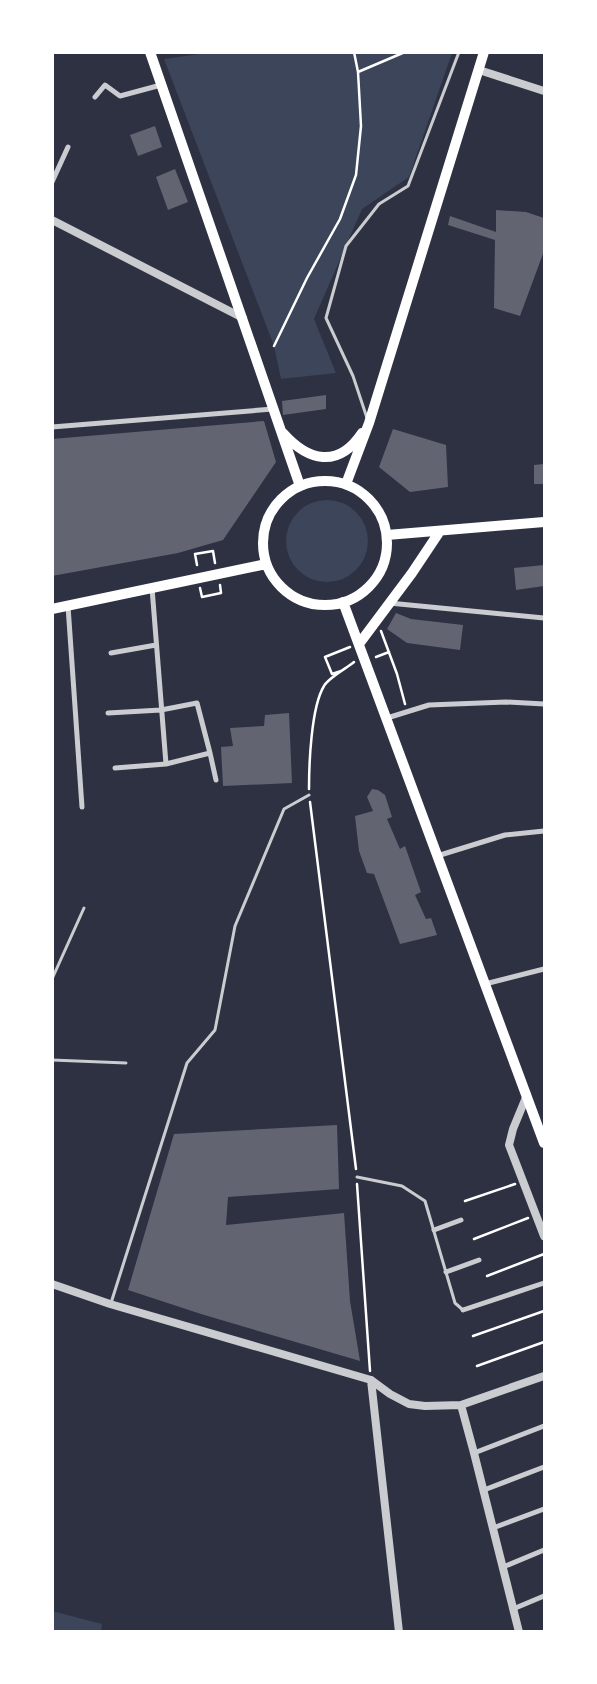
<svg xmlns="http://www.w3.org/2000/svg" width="597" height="1684" viewBox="0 0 597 1684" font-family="'Golos Text',sans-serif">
<rect width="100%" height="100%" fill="#2d3142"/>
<path fill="#3c4559" d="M213,52l239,1 -43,124 -47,32 -48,110 22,54 -55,6 -7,-33 -110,-287z
M286 541a41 41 0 1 1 82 0a41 41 0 1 1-82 0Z
M52,1611l50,13 -1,7h-48z"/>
<path fill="#626471" d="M155,126l7,21 -24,9 -8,-21z
M175,169l13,33 -20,8 -12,-33z
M496,210l30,2 18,6v33l-24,65 -26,-8 1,-68 -47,-15 2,-9 46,16z
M326,395v14l-43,6 -1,-14z
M264,421l12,41 -53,78 -45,13 -126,23v-137z
M393,429l53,16 2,42 -38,5 -31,-25z
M544,464v20h-10v-19z
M544,565v21l-28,4 -2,-22z
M396,613l15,6 52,6 -3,25 -53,-7 -20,-14z
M289,713l3,70 -69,3 -2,-39 12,-1 -3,-18 34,-2 1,-11z
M372,789l6,1 7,5 7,22 -5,2 13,30 5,-3 16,46 -6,3 11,24 5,-1 6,17 -37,9 -26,-70 -7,-1 -8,-22 -4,-35 18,-5 -6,-14z
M337,1125l2,64 -111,8 -2,28 118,-12 6,88 10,60 -159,-47 -73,-24 46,-156z"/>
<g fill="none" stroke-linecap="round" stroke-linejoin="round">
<path stroke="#fff" stroke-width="2.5" d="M358,72l47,-20
M274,346l33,-68 33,-59 16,-44 5,-49 -3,-54 -4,-20
M197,565l-2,-11 18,-3 2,12
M200,588l2,9 19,-4 -1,-8
M381,631l16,43 8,30
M376,657l13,-5
M341,671l-9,3 -7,-17 25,-10
M309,789c0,-24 2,-82 15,-103 4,-8 23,-18 30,-24
M310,802l46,367
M357,1184l13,187
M465,1201l50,-17
M474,1239l54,-21
M487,1276l57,-22
M473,1336l71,-25
M477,1366l67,-24"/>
<path stroke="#caccd0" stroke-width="3" d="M367,418l-14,-42 -27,-58 20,-72 33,-42 29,-18 51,-134
M52,979l32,-71
M52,1060l74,3
M357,1177l45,9 23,15 30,102 8,7
M111,1303l76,-240 28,-33 20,-104 49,-117 25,-14"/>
<path stroke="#caccd0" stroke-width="5" d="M95,97l10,-12 15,11 41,-11
M52,182l16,-35
M52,427l221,-18
M152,588l14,176
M389,603l155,15
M68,606l14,201
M111,653l45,-8
M108,713l53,-3 36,-7 13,50 -44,11 -51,4
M387,718l42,-13 77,-3 38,2
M210,753l6,27
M437,856l68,-21 39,-4
M485,984l59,-15
M434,1230l27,-10
M446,1272l33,-12
M463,1310l81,-27
M474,1453l70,-27
M484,1490l60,-23
M493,1528l51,-19
M503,1567l41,-17
M513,1609l31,-13"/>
<path stroke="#caccd0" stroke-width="8" d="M479,70l65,21
M52,220l191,98
M527,1095l-14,34 -4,16 35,91
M52,1284l58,20 261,76 19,14 19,10 16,2 36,-1 83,-29
M371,1380l28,252
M461,1405l13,48 45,179"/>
<path stroke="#fff" stroke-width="10" d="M150,52l150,434
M283,433c25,28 55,36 79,0
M263 543a62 62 0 1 1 124 0a62 62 0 1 1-124 0Z
M346,484l23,-61 115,-371
M387,535l157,-13
M343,602l201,541
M52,609l214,-45
M359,644l53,-71 28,-42"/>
</g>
<rect width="597" height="1684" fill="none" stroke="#ffffff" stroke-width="108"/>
</svg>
